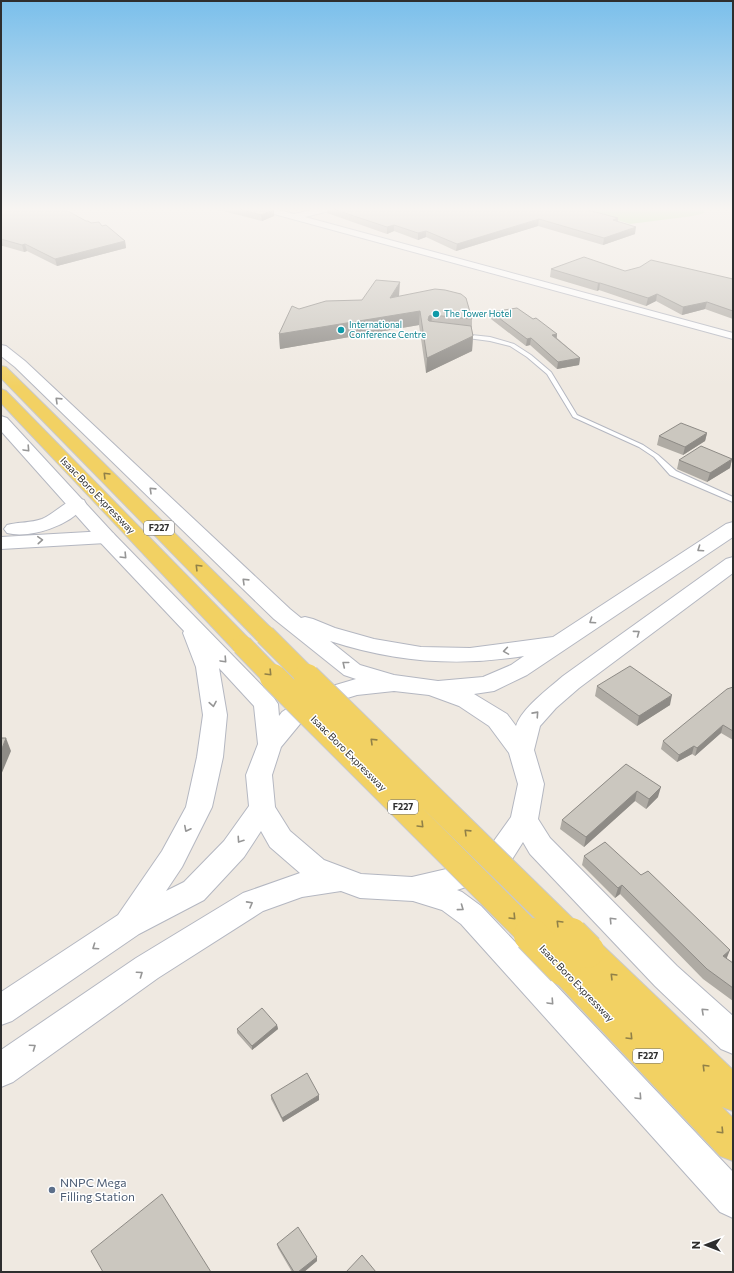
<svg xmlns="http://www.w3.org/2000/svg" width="734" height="1273" viewBox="0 0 734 1273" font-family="Commissioner,sans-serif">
<rect width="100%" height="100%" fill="#efe9e1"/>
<path fill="#b6e59e" d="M581,209h124l-1,4 -11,3 -63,8z"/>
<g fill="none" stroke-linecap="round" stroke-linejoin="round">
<defs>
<path id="service" d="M462,334l28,3 24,7 17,11 20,17 26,43 66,30 15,10 18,16 57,26v5l-63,-27 -16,-18 -15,-10 -66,-30 -26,-43 -20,-17 -17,-11 -20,-5 -30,-4 -1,-1z"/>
<path id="minor" d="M262,209h13l19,5 22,-5h14l-1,2 -24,6 428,116v6l-470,-128z"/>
<path id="tertiary" d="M77,498l7,2 2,4c-14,21 -55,35 -79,29l-3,-4 3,-4c12,-3 24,-2 35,-6 12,-5 22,-17 35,-21z
M106,531l7,2 3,4 -3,4 -7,2 -105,6v-12z"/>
<path id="secondary" d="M1,345l5,1 19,15 265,248 11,9 4,-1 8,2 22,9 39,11 47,8 49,1 83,-11 173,-113 7,-2v15l-206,138 -33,16 -20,3 33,20 9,12c6,-18 32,-37 47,-50l163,-117 7,-2v16l-154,115 -23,20 -16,18 -6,24 10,34 -6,35 12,19 127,128 56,50v38l-12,-5 -66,-63 -125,-132 -7,-12 -12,19 -39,24 -15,5 5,2 19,14 252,266v46l-13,-6 -259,-288 -19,-14 -29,-9 -53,-3 -19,-7 -39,6 -39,14 -105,67 -145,104 -12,5v-37l135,-92 107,-65 57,-20 -30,-26 -9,-16 -17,26 -40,43 -65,34 -127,87 -11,4v-33l117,-77 44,-64 24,-44 11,-50 6,-42 -7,-48 -13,-34 1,-2 -85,-90 -98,-110v-15l6,2 106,115 161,165 4,6 1,12 3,-4 30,-20 44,-13 -12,-4 -70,-56 -32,-31 -227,-221 -14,-11zM330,641c64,21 128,26 194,15l-13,9 -28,12 -45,4 -44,-6 -34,-10zM219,668l35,38 4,38 -12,31 3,31 -25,35 -40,41 -18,9 16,-24 30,-60 11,-50 4,-42zM394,691l35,4 30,11 30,20 20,27 9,31 -7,33 -20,28 -36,22 -43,10 -51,-3 -37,-14 -34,-29 -15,-24 -3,-32 9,-28 19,-23 28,-20 29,-9z"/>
<path id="primary" d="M1,366l5,1 267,263 3,5 -3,5 -8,2 -8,-2 -256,-262z
M1,389l5,2 244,249 3,5 -3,5 -8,2 -8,-2 -233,-247z
M587,937l11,4 135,129v41l-11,-4 11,11v43l-13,-5 -167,-177 -4,-10 4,-10 11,-4 12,5 -4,-9 4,-10z"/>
</defs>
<use href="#service" stroke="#b4b7c1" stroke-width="2"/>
<use href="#minor" stroke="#b4b7c1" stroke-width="2"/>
<use href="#tertiary" stroke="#b4b7c1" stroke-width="2"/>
<use href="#secondary" stroke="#b4b7c1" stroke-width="2"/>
<use href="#primary" stroke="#c9c9c9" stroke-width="2"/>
<use href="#service" fill="#fff" fill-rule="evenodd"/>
<use href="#minor" fill="#fff" fill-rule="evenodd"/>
<use href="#tertiary" fill="#fff" fill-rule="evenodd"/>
<use href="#secondary" fill="#fff" fill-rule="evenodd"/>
<use href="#primary" fill="#f2d163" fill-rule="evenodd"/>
<defs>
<path id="primary-bridge-far2" d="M265,635l43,43
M242,645l32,33"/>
<path id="primary-bridge-far1" d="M273,677l259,259
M307,677l265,259"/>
<path id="primary-bridge" d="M531,935l33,34
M571,935l16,16"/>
</defs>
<use href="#primary-bridge-far2" stroke="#c9c9c9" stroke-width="22" stroke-linecap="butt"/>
<use href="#primary-bridge-far1" stroke="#c9c9c9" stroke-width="28" stroke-linecap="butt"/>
<use href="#primary-bridge" stroke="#c9c9c9" stroke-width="36" stroke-linecap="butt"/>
<use href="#primary-bridge-far2" stroke="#f2d163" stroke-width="20"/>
<use href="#primary-bridge-far1" stroke="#f2d163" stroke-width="26"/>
<use href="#primary-bridge" stroke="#f2d163" stroke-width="34"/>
</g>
<path fill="#afaba4" d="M215,209h57l2,7 -12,5z
M327,209h257l34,9v4l17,12 -32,11 -65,-19 -82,25 -30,-14 -8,3 -24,-9 -7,3 -60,-21z
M1,211l85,10 5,2 11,3 23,15 1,7 -69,18 -30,-15 -3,1 -21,-6h-2z
M551,269l74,2 108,8v40l-28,-10 -23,6 -26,-14 -10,5 -47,-16 -2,1 -47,-14z
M399,296l73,23v11l1,6 -1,15 -46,22 -7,-48 -139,24 -1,-15 20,-25z
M491,312l42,7 24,15v4l23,20 -1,7 -22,4 -27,-24 -4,1 -35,-27z
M707,433l-2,8 -22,14 -26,-10 2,-9z
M732,459l-2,9 -23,14 -30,-13 2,-9z
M597,686l73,19 -33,21 -42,-30z
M733,687v53l-12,-7 -26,23 -3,-2 -15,8 -16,-13 2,-8z
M626,764l32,33 -12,12 -11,-8 -51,46 -24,-18 2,-9z
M584,856l149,107v38l-30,-22 -83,-85 -5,4 -33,-33z
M277,1025l1,4 -26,21 -15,-17v-4z
M271,1095l48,5 -36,22 -12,-23z
M277,1244l40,13v4l-13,11h-12l-14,-24z"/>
<path fill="#8e8b86" d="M274,209v7l-12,5 -1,-6z
M618,218l-1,7 -4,-5z
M539,219l-1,7 -82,25 1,-7z
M394,225v6l-7,3v-7z
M636,227l-1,7 -32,11 1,-7z
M426,231v6l-8,3v-7z
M1,239h1l1,7h-2z
M125,241l1,7 -69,18 -2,-7z
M25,244l2,7 -3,1 -2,-7z
M400,282l-1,14 -9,2z
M598,283h2l-1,7 -2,1z
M657,294l-1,7 -10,5 2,-8z
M707,302l-2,7 -23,6 1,-8z
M420,311l-1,14 -139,24 -1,-15z
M432,315l-1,15 -3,-10 1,-4z
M557,334l-1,7 -4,-6z
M473,336l-1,15 -46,22 1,-15z
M531,338l-1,7 -4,1 1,-7z
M580,358l-1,7 -22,4 1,-7z
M707,433l-2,8 -22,14 2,-8z
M732,459l-2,9 -23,14 3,-9z
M672,695l-2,10 -33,21 2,-10z
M723,725l-2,8 -26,23 2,-8z
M6,738l5,13 -10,24v-24z
M694,746l-2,8 -15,8 2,-7z
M661,787l-3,10 -12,12 3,-10z
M637,791l-2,10 -51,46 2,-10z
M622,885l-2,9 -5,4 3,-10z
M730,950l-4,10 -3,-4z
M277,1025l1,4 -26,21v-4z
M319,1095v5l-36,22 -1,-4z
M317,1257v4l-13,11h-6z"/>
<path fill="#cbc7bf" stroke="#8e8b86" d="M11,209h53l22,12h2l3,2 8,-1 3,4 4,-1 19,16 -70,18 -30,-15 -3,1 -21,-6v-28z
M239,209h35l-13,6z
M333,209h251l34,9 -5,2 23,7 -32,11 -65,-19 -82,25 -31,-13 -8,2 -24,-8 -7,2z
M584,257l41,14 15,-4 11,-7 82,19v32l-26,-9 -24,5 -26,-13 -9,4 -48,-15h-2l-47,-14z
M376,280l24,2 -10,16 45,-9 10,1 16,4 5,4 6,21 -40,-4 -3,1 -1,4 1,1 42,5 2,10 -46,22 -7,-47 -141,23 13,-28 7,3 27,-8 36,-1z
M517,308l16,11 3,-1 21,16 -5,1 28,23 -22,4 -27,-24 -4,1 -36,-27z
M681,423l26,10 -22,14 -26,-11z
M701,446l31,13 -22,14 -31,-13z
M630,666l42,29 -33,21 -42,-30z
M733,687v44l-10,-6 -26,23 -3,-2 -15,9 -16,-14 64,-52z
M1,738h5l-5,13z
M626,764l35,23 -12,12 -12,-8 -51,46 -24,-17z
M605,842l36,33 7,-4 82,79 -7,6 10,7v25l-26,-19 -85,-84 -4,3 -34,-32z
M262,1008l15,17 -25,21 -15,-17z
M307,1073l12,22 -37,23 -11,-23z
M162,1194l49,78h-108l-12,-21z
M298,1227l19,30 -19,15h-4l-17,-28z
M362,1255l14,17h-30z"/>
<defs><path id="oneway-chevron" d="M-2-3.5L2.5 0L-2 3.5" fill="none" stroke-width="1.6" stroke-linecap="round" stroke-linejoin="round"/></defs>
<g stroke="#969696">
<use href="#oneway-chevron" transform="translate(58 400) rotate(-136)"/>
<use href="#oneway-chevron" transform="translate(27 449) rotate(47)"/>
<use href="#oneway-chevron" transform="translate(152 490) rotate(-136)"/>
<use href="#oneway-chevron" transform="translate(40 540) rotate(-4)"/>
<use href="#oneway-chevron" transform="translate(700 549) rotate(146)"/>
<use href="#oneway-chevron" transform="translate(124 556) rotate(46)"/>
<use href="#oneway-chevron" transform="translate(245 581) rotate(-136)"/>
<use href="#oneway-chevron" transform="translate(592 621) rotate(146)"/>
<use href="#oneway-chevron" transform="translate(637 633) rotate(-36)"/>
<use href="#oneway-chevron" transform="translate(506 651) rotate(171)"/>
<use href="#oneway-chevron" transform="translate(224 660) rotate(47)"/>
<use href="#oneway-chevron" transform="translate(345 664) rotate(-141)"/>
<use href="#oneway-chevron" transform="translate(213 704) rotate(80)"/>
<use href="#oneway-chevron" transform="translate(536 714) rotate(-48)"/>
<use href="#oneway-chevron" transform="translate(187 829) rotate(117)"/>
<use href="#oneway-chevron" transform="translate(240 840) rotate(124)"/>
<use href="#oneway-chevron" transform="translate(250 904) rotate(-29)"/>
<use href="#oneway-chevron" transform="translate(461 908) rotate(36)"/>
<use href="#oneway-chevron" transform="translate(612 920) rotate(-134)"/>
<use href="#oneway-chevron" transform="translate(95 947) rotate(146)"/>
<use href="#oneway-chevron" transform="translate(140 974) rotate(-35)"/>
<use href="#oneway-chevron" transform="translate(551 1002) rotate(47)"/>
<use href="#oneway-chevron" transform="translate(704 1011) rotate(-137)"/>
<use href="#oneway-chevron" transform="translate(33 1047) rotate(-35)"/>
<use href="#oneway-chevron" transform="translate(639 1097) rotate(47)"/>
</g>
<g stroke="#908048">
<use href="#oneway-chevron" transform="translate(106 475) rotate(-135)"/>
<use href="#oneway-chevron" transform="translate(198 567) rotate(-135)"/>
<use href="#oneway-chevron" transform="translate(269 673) rotate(46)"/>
<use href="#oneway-chevron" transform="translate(373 741) rotate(-136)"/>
<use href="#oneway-chevron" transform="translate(421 825) rotate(45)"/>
<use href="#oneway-chevron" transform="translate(467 832) rotate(-136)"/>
<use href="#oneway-chevron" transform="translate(513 917) rotate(46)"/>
<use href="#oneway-chevron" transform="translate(559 923) rotate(-135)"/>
<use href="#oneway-chevron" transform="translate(613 976) rotate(-135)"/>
<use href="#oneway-chevron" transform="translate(630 1037) rotate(46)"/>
<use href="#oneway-chevron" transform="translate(705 1067) rotate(-135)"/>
<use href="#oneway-chevron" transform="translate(721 1131) rotate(46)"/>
</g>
<linearGradient id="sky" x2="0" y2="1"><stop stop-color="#7abfeb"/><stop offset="0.54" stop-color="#f8f5f2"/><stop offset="1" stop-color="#f8f5f2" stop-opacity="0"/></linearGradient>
<rect width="734" height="387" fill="url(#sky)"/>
<g fill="#0f9aa8" stroke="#fff" stroke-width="1.5">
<circle cx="436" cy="314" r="4"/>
<circle cx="341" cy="330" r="4"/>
</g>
<circle fill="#5c6f8a" stroke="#fff" stroke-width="1.5" cx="52" cy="1190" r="4"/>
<g text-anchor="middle" stroke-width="3" stroke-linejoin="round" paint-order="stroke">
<g font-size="9" fill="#0d838f" stroke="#fff" text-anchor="start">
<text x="444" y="317">The Tower Hotel</text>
<text x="349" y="328">International<tspan x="349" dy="10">Conference Centre</tspan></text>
</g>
<g fill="#fff" stroke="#6d6d6d" stroke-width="1">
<rect x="144" y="521" width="30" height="14" rx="3"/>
<rect x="388" y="800" width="30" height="14" rx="3"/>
<rect x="633" y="1049" width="30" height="14" rx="3"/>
</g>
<g font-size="9" font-weight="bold" fill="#2e2e2e">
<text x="159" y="531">F227</text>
<text x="403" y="810">F227</text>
<text x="648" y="1059">F227</text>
</g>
<g font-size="10" fill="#2e2e2e" stroke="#fff">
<text transform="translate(98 495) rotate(46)" y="4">Isaac Boro Expressway</text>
<text transform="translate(349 753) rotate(45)" y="4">Isaac Boro Expressway</text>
<text transform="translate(577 983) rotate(46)" y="4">Isaac Boro Expressway</text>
</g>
<g font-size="12" fill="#4e5e75" stroke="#fff" text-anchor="start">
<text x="60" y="1187">NNPC Mega<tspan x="60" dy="14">Filling Station</tspan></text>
</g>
</g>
<rect width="734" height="1273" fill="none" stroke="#2e2e2e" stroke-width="4"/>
<g transform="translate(706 1245) rotate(270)" stroke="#ffffff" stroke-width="3" paint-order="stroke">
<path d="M0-3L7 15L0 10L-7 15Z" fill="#2e2e2e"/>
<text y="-6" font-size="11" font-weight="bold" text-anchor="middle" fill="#2e2e2e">N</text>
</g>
</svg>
